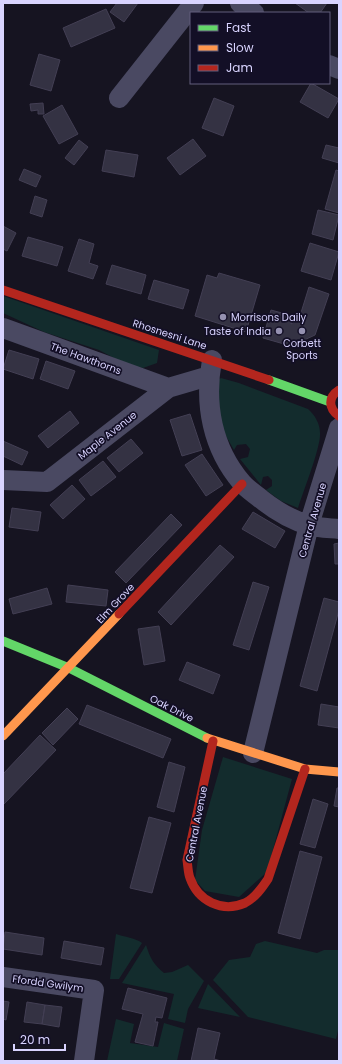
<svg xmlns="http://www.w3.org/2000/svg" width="342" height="1064" viewBox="0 0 342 1064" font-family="Poppins,sans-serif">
<rect width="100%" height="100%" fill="#161421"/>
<path fill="#132c2d" d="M3,296l156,54 -2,13 -14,5 -14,-2 -30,-16 -55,-18 -41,-19z
M221,378l18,5 69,26c7,6 12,15 12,24 1,14 -17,59 -22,75l-17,-7 -15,-11 6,-4v-6l-4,-4 -5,1 -2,8 -21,-26 8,-2 2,-8 -4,-5 -9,1 -3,5 -12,-21 -6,-48z
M223,757l69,22 -25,93 -28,25 -34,-6 -10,-11 7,-50z
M116,934c8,3 20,4 26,9l-23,36h-9z
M265,941l52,12 7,-3h15v77l-3,12 -88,-22 -35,-37 16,-20 21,-3 6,-13z
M146,945c4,13 8,20 18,28l8,-1 16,-7 16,16 -16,28 -3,14 -17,-4 6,-25 -52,-11z
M208,984l32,33 -42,-9z
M116,1019l18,5 -4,19 28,4 6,-24 20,6 -7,32h-70z"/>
<path fill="#343243" stroke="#433f54" d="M117,3h21l-14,19 -14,-10z
M295,3h32l-7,10h-11z
M106,9l9,19 -44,19 -8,-19z
M39,54l21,6 -9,31 -21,-6z
M311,83l28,16 -11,19 -28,-16z
M214,98l20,8 -11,30 -21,-8z
M43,103l1,11h-6v-4l-7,1 -1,-7z
M62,105l16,29 -19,10 -16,-28z
M193,139l13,17 -26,19 -13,-17z
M79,140l9,7 -14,18 -9,-7z
M326,145l13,3v15l-17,-5z
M106,150l32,5 -4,22 -32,-6z
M24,169l17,7 -5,11 -17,-7z
M336,170l3,1v42l-14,-4z
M35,196l12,4 -5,17 -12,-4z
M318,210l21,5 -6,25 -21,-6z
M3,226l13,7 -9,18 -4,-2z
M28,237l35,10 -6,19 -35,-10z
M79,239l15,5 -5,19 9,3 -5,13 -25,-8z
M310,243l29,9 -8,28 -30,-9z
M112,265l34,10 -5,19 -35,-10z
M219,273l41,12 -14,47 -51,-16 12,-41 10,3z
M154,280l35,10 -6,19 -35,-10z
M309,287l20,7 -14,41 -24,11 -28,-8 8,-28 22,6 -2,8 8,-5z
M9,350l30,9 -6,20 -30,-10z
M46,361l29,10 -7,18 -28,-10z
M70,411l9,12 -31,25 -10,-12z
M190,414l12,36 -20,6 -12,-36z
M131,439l12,14 -24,19 -12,-14z
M3,441l25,11 -6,13 -19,-9z
M202,454l21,31 -17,11 -21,-31z
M103,461l13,16 -25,19 -12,-16z
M72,485l13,14 -22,20 -13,-14z
M12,508l29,4 -3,19 -29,-4z
M253,512l32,19 -10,17 -33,-19z
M171,514l11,11 -56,58 -11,-11z
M339,543v21h-4l-1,-20z
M220,545l14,12 -63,68 -13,-13z
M253,582l16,5 -20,63 -16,-5z
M68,585l40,5 -2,16 -40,-4z
M47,588l5,16 -39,10 -4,-15z
M324,598l15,4v8l-22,81 -17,-5z
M159,626l6,35 -21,4 -6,-36z
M187,662l33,13 -7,19 -34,-14z
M321,704l18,3v21l-21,-3z
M87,705l84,34 -8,19 -84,-34z
M67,708l11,11 -25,26 -11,-12z
M40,735l16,15 -53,55v-31z
M169,762l16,5 -11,45 -17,-5z
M337,788h2v19l-5,-1z
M313,799l15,5 -13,44 -15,-4z
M149,817l22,6 -19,70 -22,-5z
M300,851l22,6 -22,82 -22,-6z
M5,932l39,6 -2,17 -39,-6z
M64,941l40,7 -3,17 -40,-7z
M128,988l39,10 -5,20 -6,-1 -1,5h3l-5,24 -18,-4 8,-28 -21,-5z
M3,1001l6,1 -3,18 -3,-1z
M27,1002l18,3 -3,19 -18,-2z
M45,1005l17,2 -3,20 -17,-3z
M198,1028l22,5 -6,26 7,2h-30z"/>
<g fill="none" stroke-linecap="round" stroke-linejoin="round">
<path stroke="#4a4962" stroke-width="20" d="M240,3l14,10
M329,65l10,4
M119,98l75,-95
M3,328l165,60
M212,360c-8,44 0,88 30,123 5,6 13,11 19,16 14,11 29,21 48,26 9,3 20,3 30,4
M3,480l44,2 121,-94 41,-12
M253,753l56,-228 30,-97
M3,977l91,13 -10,71"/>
<path stroke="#63d668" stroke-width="9" d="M269,380l61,22
M3,641l66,27 138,70"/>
<path stroke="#ff974d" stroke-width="9" d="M3,736l116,-122
M207,738l98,31 34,3"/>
<path stroke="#b3261e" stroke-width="9" d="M3,290l266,90
M339,390c-11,7 -11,18 0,26
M119,614l123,-130
M213,741l-26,119c1,6 1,13 3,18 8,23 32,35 55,25 10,-5 17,-15 23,-24l37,-110"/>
</g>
<g fill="#9591b1" stroke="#130f26" stroke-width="1.5">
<circle cx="223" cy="317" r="4"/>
<circle cx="279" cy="331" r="4"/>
<circle cx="302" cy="331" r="4"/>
</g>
<g text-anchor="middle" stroke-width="3.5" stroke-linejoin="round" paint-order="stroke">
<g font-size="10" fill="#d9d4ff" stroke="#130f26" text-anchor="start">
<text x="231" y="321">Morrisons Daily</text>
<text x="271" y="335" text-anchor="end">Taste of India</text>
<text x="302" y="347" text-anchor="middle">Corbett<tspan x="302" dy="12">Sports</tspan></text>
</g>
<g font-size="10" fill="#d9d4ff" stroke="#130f26">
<text transform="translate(170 334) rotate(18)" y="4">Rhosnesni Lane</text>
<text transform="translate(86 358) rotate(20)" y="4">The Hawthorns</text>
<text transform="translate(107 435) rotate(-38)" y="4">Maple Avenue</text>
<text transform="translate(312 520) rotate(-74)" y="4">Central Avenue</text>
<text transform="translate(115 603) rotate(-47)" y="4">Elm Grove</text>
<text transform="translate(172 708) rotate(27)" y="4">Oak Drive</text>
<text transform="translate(196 824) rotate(-79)" y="4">Central Avenue</text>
<text transform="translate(48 983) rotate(8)" y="4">Ffordd Gwilym</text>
</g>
</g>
<rect width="342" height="1064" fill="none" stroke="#d9d4ff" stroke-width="8"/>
<rect x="190" y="12" width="140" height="72" fill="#130f26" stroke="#625e7d"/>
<rect x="198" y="25" width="20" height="6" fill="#63d668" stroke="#625e7d"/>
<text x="226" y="32" font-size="12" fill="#d9d4ff">Fast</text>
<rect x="198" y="45" width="20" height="6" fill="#ff974d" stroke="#625e7d"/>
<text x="226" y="52" font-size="12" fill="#d9d4ff">Slow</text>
<rect x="198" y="65" width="20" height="6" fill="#b3261e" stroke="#625e7d"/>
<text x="226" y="72" font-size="12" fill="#d9d4ff">Jam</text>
<path d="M14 1044v6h51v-6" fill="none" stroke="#d9d4ff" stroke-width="2"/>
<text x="20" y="1044" font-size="12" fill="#d9d4ff" stroke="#130f26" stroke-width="3" paint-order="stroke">20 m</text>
</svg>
